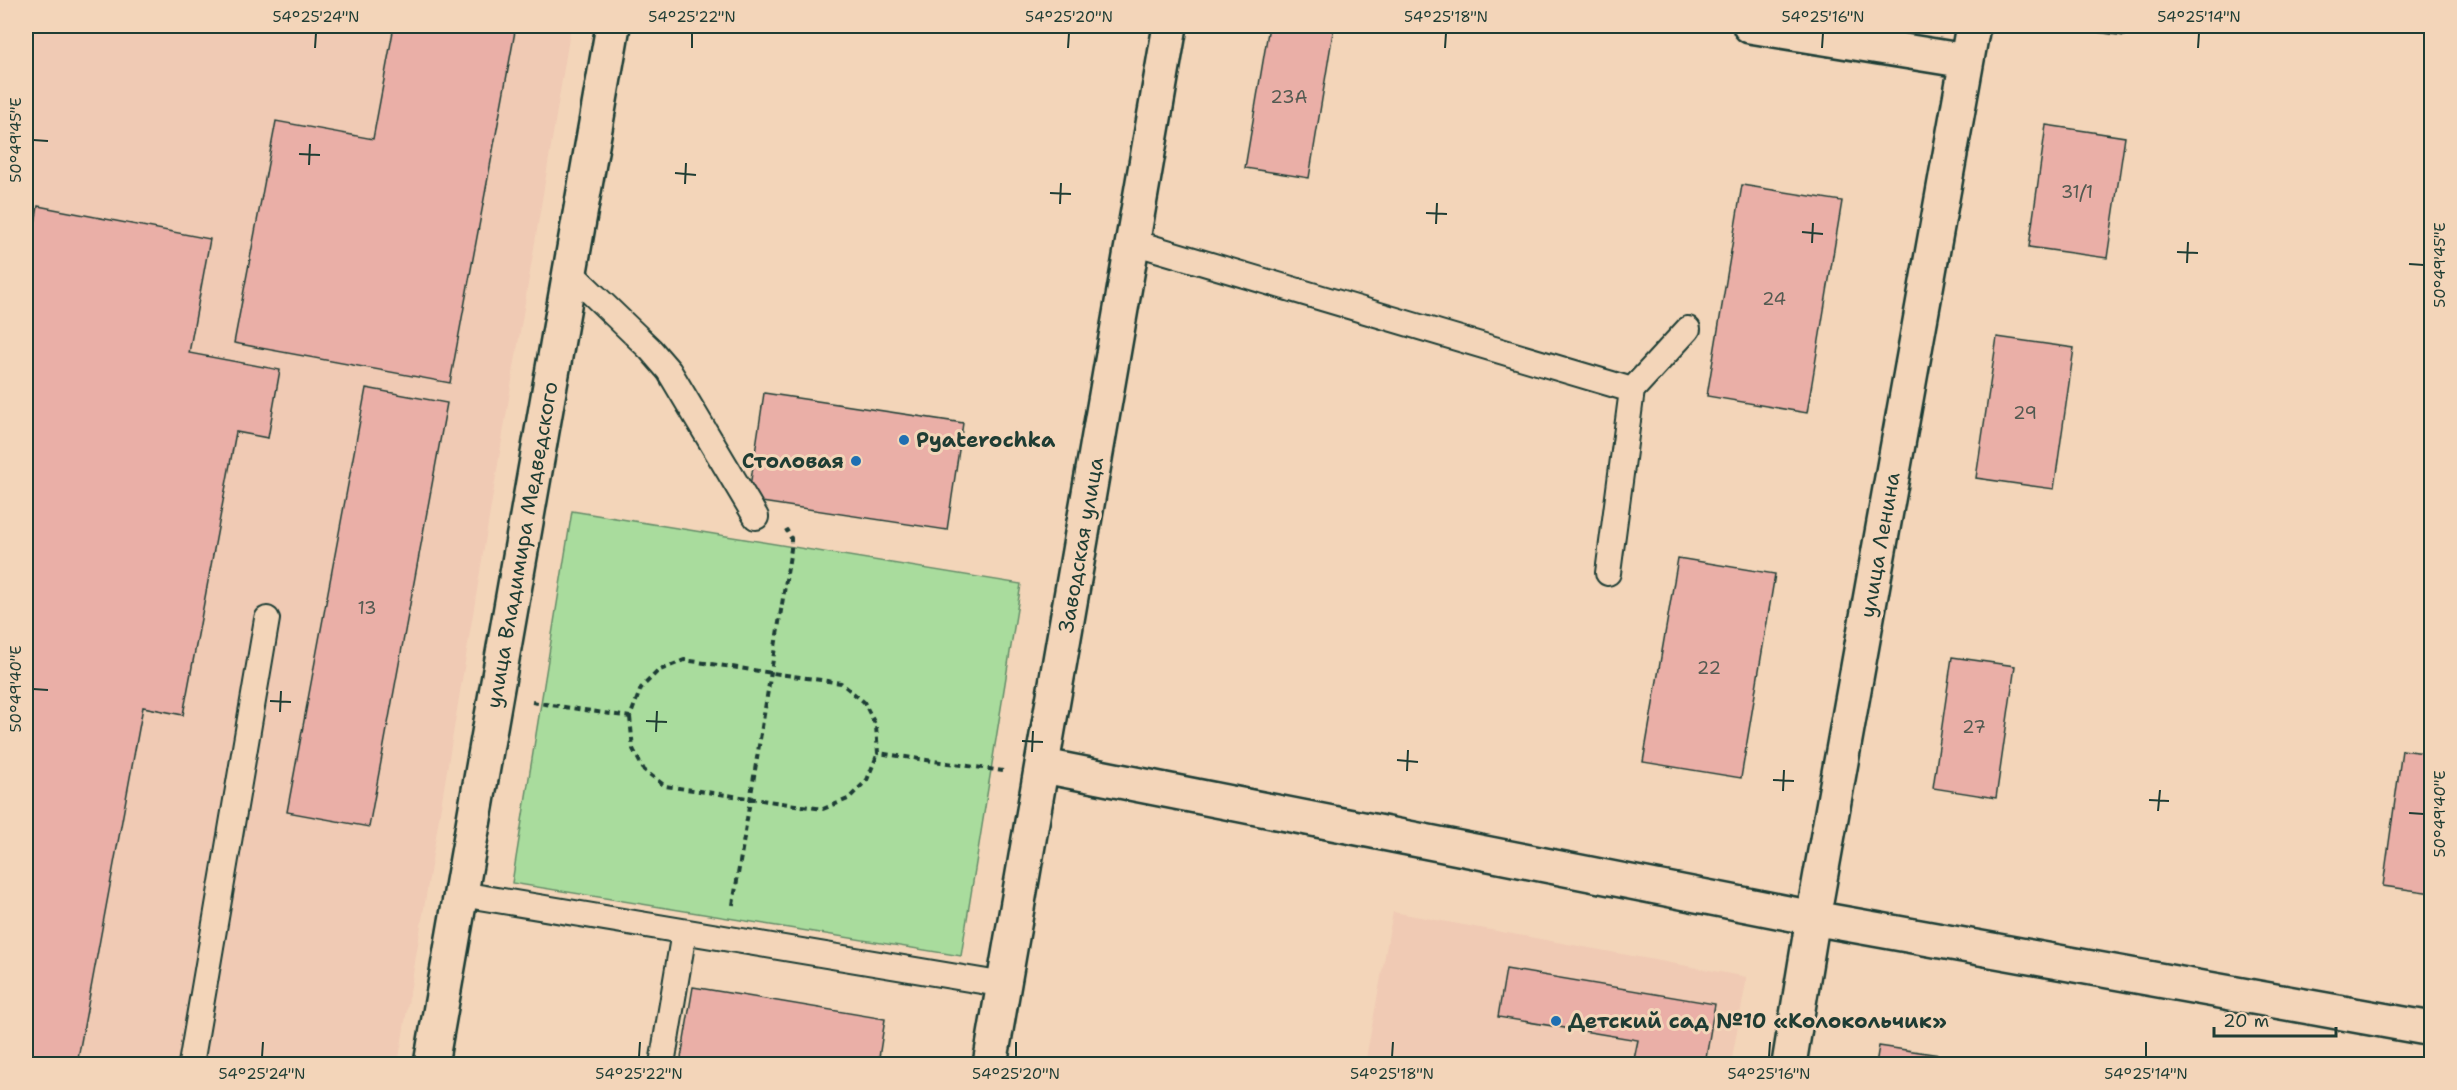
<svg xmlns="http://www.w3.org/2000/svg" width="2457" height="1090" viewBox="0 0 2457 1090" font-family="'Shantell Sans',sans-serif">
<rect width="100%" height="100%" fill="#f3d5b9"/>
<filter id="ink" filterUnits="userSpaceOnUse"><feTurbulence type="fractalNoise" baseFrequency=".0167" numOctaves="2"/><feDisplacementMap in="SourceGraphic" scale="12" xChannelSelector="R" yChannelSelector="G"/><feConvolveMatrix kernelMatrix="1 2 1 2 8 2 1 2 1" color-interpolation-filters="sRGB"/></filter>
<g filter="url(#ink)">
<path fill="#f0cab4" d="M26,26h545l-173,1038h-372z
M1393,912l354,65 -16,87h-366z"/>
<path fill="#a9dc9d" stroke="#648c68" stroke-width="1.5" d="M572,511l449,73 -60,372 -449,-73z"/>
<path fill="#eaafa7" stroke="#1f3d34" stroke-width="1.5" d="M394,26h122l-66,357 -216,-40 42,-222 97,18z
M1269,26h65l-25,152 -64,-10z
M2054,26h71l-1,10z
M2046,125l79,12 -18,121 -78,-11z
M1742,185l100,16 -35,212 -100,-17z
M38,206l172,33 -21,114 91,17 -12,68 -32,-6 -53,283 -40,-8 -66,357h-51v-788z
M1997,337l77,11 -20,141 -78,-11z
M366,388l81,15 -78,424 -82,-15z
M764,393l199,30 -16,107 -199,-30z
M1678,558l97,16 -34,204 -98,-16z
M1952,657l63,9 -19,132 -63,-10z
M2402,750l30,4v139l-49,-7z
M1506,969l209,35 -10,60h-72l5,-24 -140,-23z
M693,987l192,32 -7,45h-198z
M1879,1046l67,10 -1,8h-69z"/>
<g fill="none" stroke-linecap="round" stroke-linejoin="round">
<defs>
<path id="lane" d="M1133,242l499,148 -24,183
M570,272l80,77 19,22 87,146
M1632,390l56,-61
M461,894l544,91
M191,1064l76,-445
M662,1064l22,-132"/>
<path id="street" d="M1750,26l216,35
M1044,766l769,152 619,111
M431,1064l182,-1038
M990,1064l180,-1038
M1789,1064l24,-146 160,-892"/>
</defs>
<use href="#lane" stroke="#1f3d34" stroke-width="28"/>
<use href="#street" stroke="#1f3d34" stroke-width="38"/>
<path stroke="#1f3d34" stroke-width="4" stroke-dasharray="6 4.5" stroke-linecap="butt" d="M532,702l98,15 11,-29 17,-17 26,-11 157,23 23,19 12,24 2,27 125,18
M630,717l3,32 11,21 21,16 158,23 25,-10 19,-19 11,-27
M733,905l58,-356v-11l-5,-9"/>
<use href="#lane" stroke="#f3d5b9" stroke-width="24"/>
<use href="#street" stroke="#f3d5b9" stroke-width="33"/>
</g>
</g>
<path fill="none" stroke="#1f3d34" stroke-width="2" d="M315,48l1,-15M692,48v-15M1068,48l1,-15M1445,48l1,-15M1822,48l1,-15M2198,48l1,-15M33,140l15,1M299,154l21,1M309,165l1,-21M675,173l21,2M685,184l1,-21M1050,193l21,1M1060,204l1,-21M1426,213l21,1M1436,224l1,-21M1802,232l21,2M1812,243l1,-20M2177,252l21,1M2187,263l1,-21M2409,264l15,1M33,689l15,1M270,701l21,1M280,712l1,-21M646,721l21,1M656,732l1,-21M1022,741l21,1M1032,752l1,-21M1397,760l21,2M1407,771l1,-21M1773,780l21,1M1783,791l1,-21M2149,800l20,1M2158,811l2,-21M2409,813l15,1M262,1057l1,-15M639,1057l1,-15M1016,1057v-15M1392,1057l1,-15M1769,1057l1,-15M2146,1057v-15"/>
<g fill="#1f6fb2" stroke="#f3d5b9" stroke-width="2">
<circle cx="904" cy="440" r="6"/>
<circle cx="856" cy="461" r="6"/>
<circle cx="1556" cy="1021" r="6"/>
</g>
<g text-anchor="middle" stroke-width="6" stroke-linejoin="round" paint-order="stroke">
<g font-size="18" fill="#525a51">
<text x="1289" y="103">23А</text>
<text x="2077" y="198">31/1</text>
<text x="1774" y="305">24</text>
<text x="2025" y="419">29</text>
<text x="367" y="614">13</text>
<text x="1709" y="674">22</text>
<text x="1974" y="733">27</text>
</g>
<g font-size="21" font-weight="bold" fill="#1f3d34" stroke="#f3d5b9" text-anchor="start">
<text x="916" y="447">Pyaterochka</text>
<text x="844" y="468" text-anchor="end">Столовая</text>
<text x="1568" y="1028">Детский сад №10 «Колокольчик»</text>
</g>
<g font-size="21" fill="#1f3d34" stroke="#f3d5b9">
<text transform="translate(522 545) rotate(-80)" y="7">улица Владимира Медведского</text>
<text transform="translate(1081 545) rotate(-80)" y="7">Заводская улица</text>
<text transform="translate(1880 545) rotate(-80)" y="7">улица Ленина</text>
</g>
</g>
<rect width="2457" height="1090" fill="none" stroke="#f3d5b9" stroke-width="66"/>
<path d="M2214 1027v9h122v-9" fill="none" stroke="#1f3d34" stroke-width="3"/>
<text x="2223" y="1027" font-size="18" fill="#1f3d34" stroke="#f3d5b9" stroke-width="4.5" paint-order="stroke">20 m</text>
<rect x="33" y="33" width="2391" height="1024" fill="none" stroke="#1f3d34" stroke-width="2"/>
<g font-size="15" text-anchor="middle" fill="#1f3d34">
<text x="316" y="22">54°25'24"N</text>
<text x="692" y="22">54°25'22"N</text>
<text x="1069" y="22">54°25'20"N</text>
<text x="1446" y="22">54°25'18"N</text>
<text x="1823" y="22">54°25'16"N</text>
<text x="2199" y="22">54°25'14"N</text>
<text transform="translate(16 140) rotate(-90)" y="5">50°49'45"E</text>
<text transform="translate(2440 265) rotate(-90)" y="5">50°49'45"E</text>
<text transform="translate(16 689) rotate(-90)" y="5">50°49'40"E</text>
<text transform="translate(2440 814) rotate(-90)" y="5">50°49'40"E</text>
<text x="262" y="1079">54°25'24"N</text>
<text x="639" y="1079">54°25'22"N</text>
<text x="1016" y="1079">54°25'20"N</text>
<text x="1392" y="1079">54°25'18"N</text>
<text x="1769" y="1079">54°25'16"N</text>
<text x="2146" y="1079">54°25'14"N</text>
</g>
</svg>
